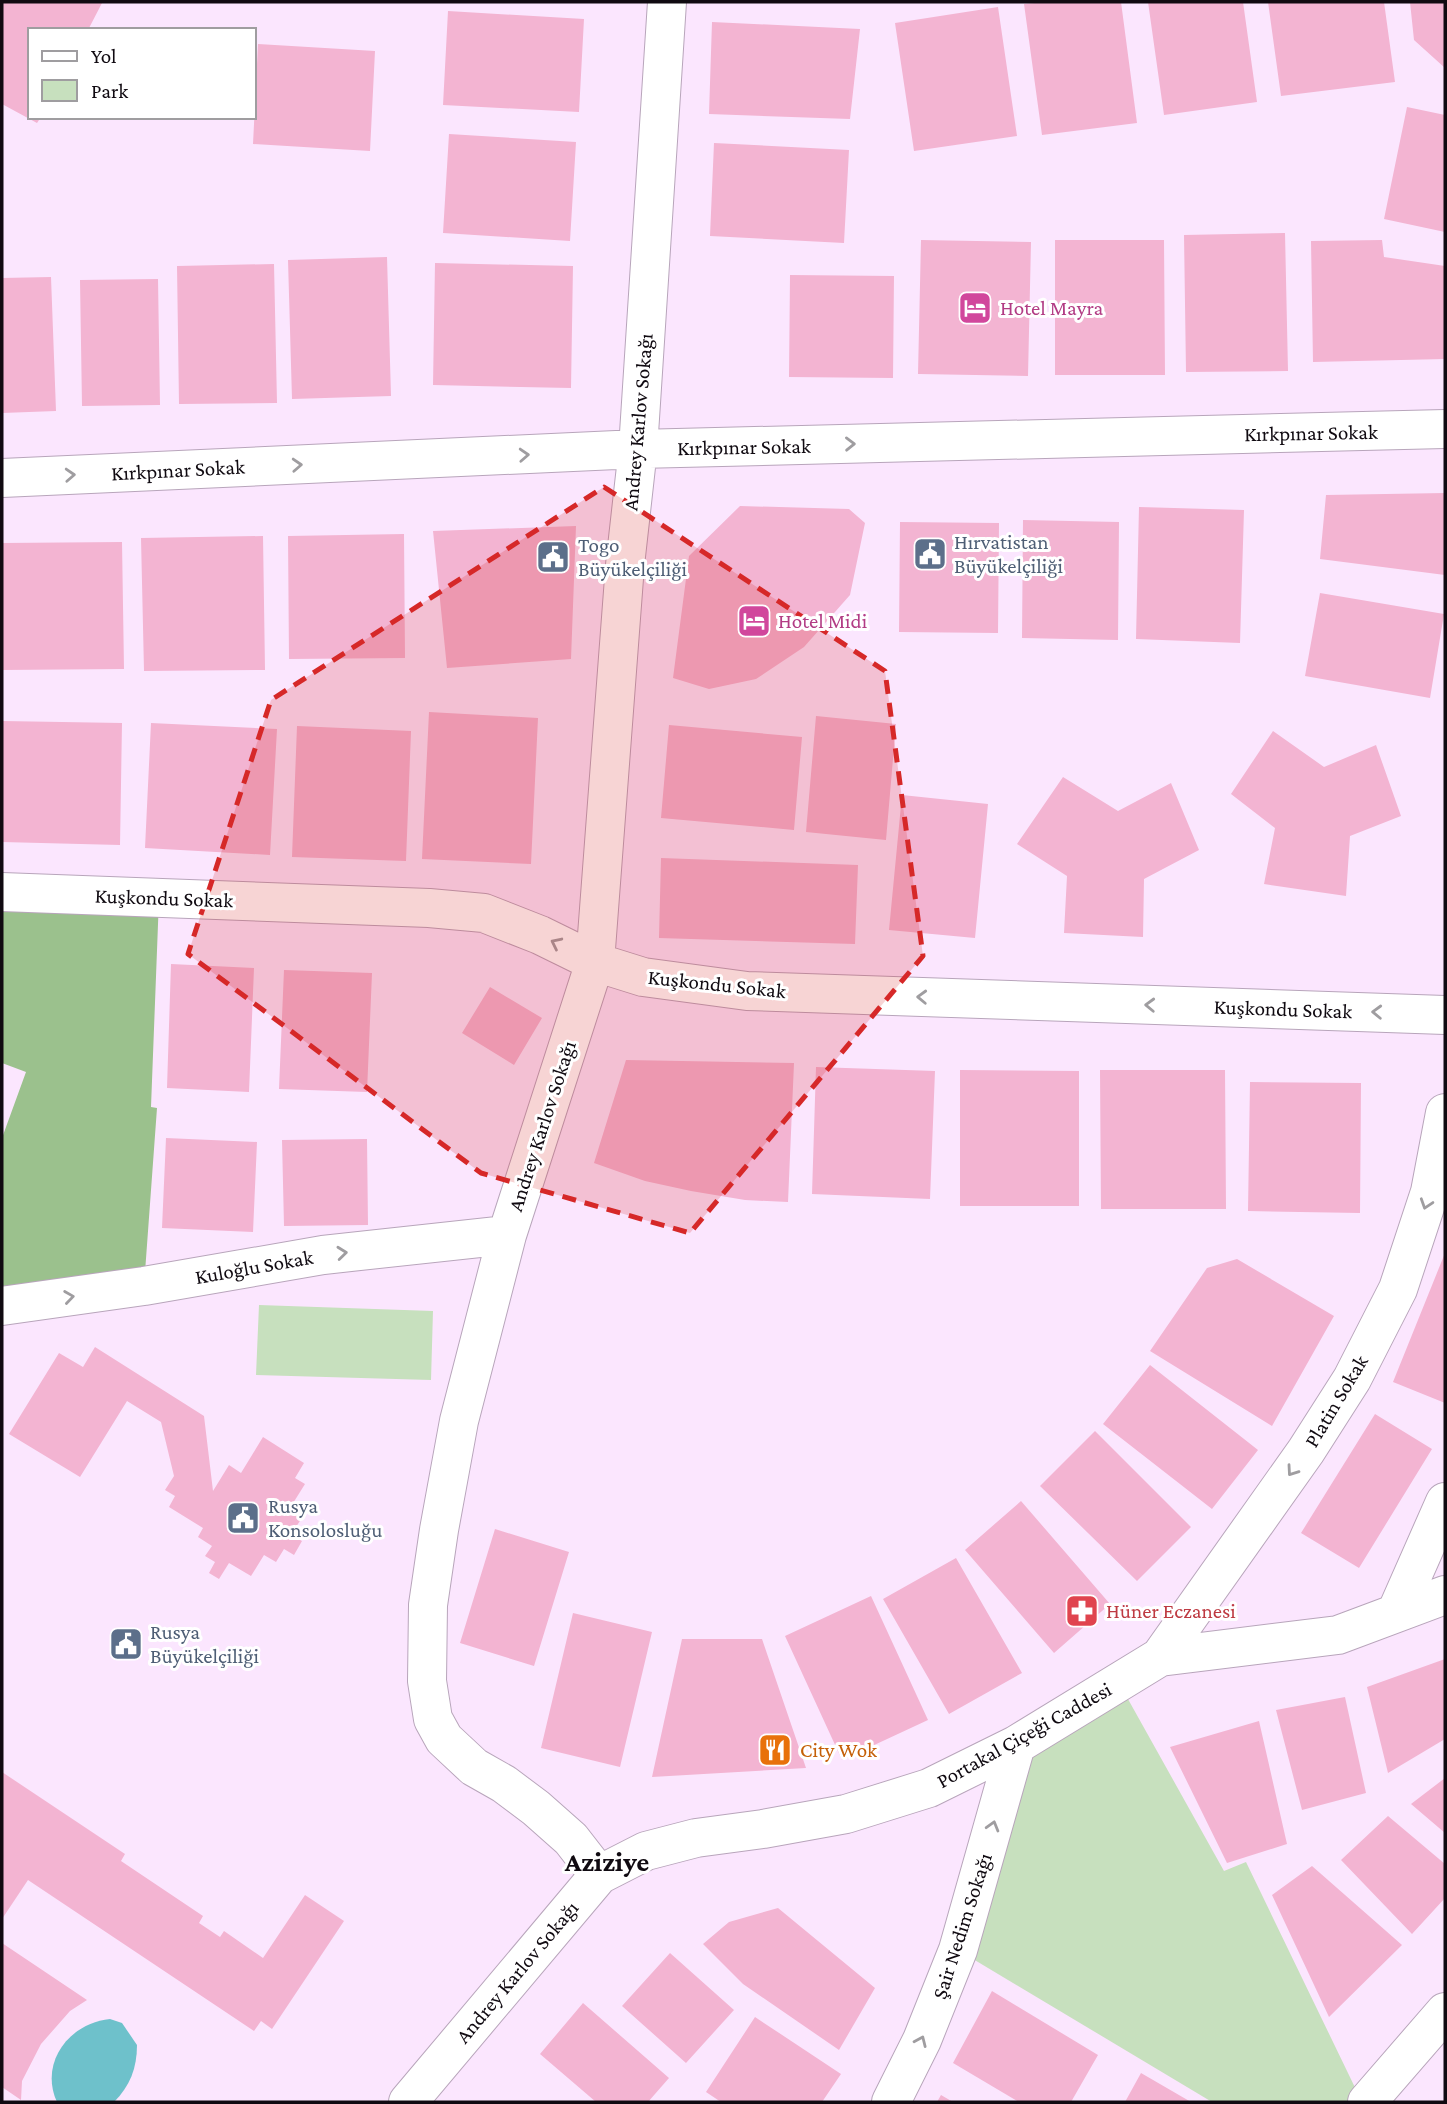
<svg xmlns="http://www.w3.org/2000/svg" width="1447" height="2104" viewBox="0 0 1447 2104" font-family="'Crimson Pro',serif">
<rect width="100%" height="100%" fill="#fbe6fe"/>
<path fill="#c7e0be" d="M259,1305l174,6 -2,69 -175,-5z
M1119,1683l105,188 22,-9 116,240h-150l-254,-152 58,-205z"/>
<path fill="#9bc18d" d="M2,892l157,6 -8,209 6,1 -13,178 -142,20v-168l24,-66 -24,-9z"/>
<path fill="#6ec1cb" d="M110,2019l12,4 15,22c0,23 -7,41 -23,57h-57c-18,-39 12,-79 53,-83z"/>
<path fill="#f3b4d2" d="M2,2l100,1 -14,27h-58v87h11l-4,6 -35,-19z
M1045,2h76l16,121 -95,12 -18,-131z
M1148,2h95l14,100 -93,13z
M1268,2h116l11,80 -114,14z
M1410,2h35v66l-31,-28z
M998,7l19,129 -103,15 -19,-128z
M448,11l136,8 -5,93 -136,-7z
M712,22l148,7 -10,90 -141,-5z
M258,44l117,7 -5,100 -117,-7z
M1407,107l38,8v117l-61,-13z
M449,134l127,8 -6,99 -127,-8z
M714,143l135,7 -5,93 -134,-7z
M1285,233l3,138 -102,1 -2,-137z
M921,240l110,2 -3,134 -110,-2z
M1055,240h109l1,135h-110z
M1382,240l2,17 61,9v93l-132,3 -2,-121z
M387,257l4,139 -99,3 -4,-139z
M435,263l138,3 -2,122 -138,-3z
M274,264l3,139 -98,1 -2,-138z
M790,275l104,1 -1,102 -104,-1z
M51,277l5,134 -54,2v-135z
M158,279l2,126 -78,1 -2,-126z
M1445,493v82l-125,-16 6,-64z
M740,506l109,3 16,14 -15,72 -46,52 -48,32 -47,10 -36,-11 16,-122z
M1139,507l105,3 -4,133 -104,-4z
M1023,520l96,2 -1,118 -96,-2z
M900,522l99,1 -1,110 -99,-1z
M576,526l-5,133 -124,9 -14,-137z
M404,534l1,124 -116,1 -1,-123z
M263,536l2,134 -121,1 -3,-133z
M122,542l2,127 -122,1v-127z
M1320,593l124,21 -14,84 -125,-22z
M429,712l109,6 -7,146 -109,-5z
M816,716l80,8 -10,116 -80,-8z
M2,721l120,2 -2,122 -118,-3z
M151,723l126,6 -7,126 -125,-7z
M669,725l133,12 -8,93 -133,-12z
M297,726l114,5 -5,130 -114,-4z
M1273,731l51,36 52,-22 25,71 -51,20 -4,60 -82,-12 11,-56 -44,-34z
M1063,777l55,34 53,-28 28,67 -55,29 -1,58 -79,-4 3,-57 -50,-32z
M902,795l86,9 -13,134 -86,-8z
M661,858l197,7 -3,79 -196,-6z
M171,964l83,4 -5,124 -82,-4z
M284,970l88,3 -5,119 -88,-3z
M490,987l52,31 -28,47 -52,-32z
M626,1060l168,3 -6,139 -43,-2 -54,-9 -46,-10 -51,-18z
M816,1067l119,4 -5,128 -118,-5z
M960,1070l119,1v135h-119z
M1100,1070h125l1,139h-125z
M1250,1082l111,1 -1,130 -112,-2z
M166,1138l91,4 -4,90 -91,-4z
M367,1139l1,86 -84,1 -2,-86z
M1445,1253v150l-52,-21z
M1237,1259l97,57 -62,110 -122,-75 57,-83z
M95,1347l109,69 9,75 16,-26 12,8 22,-36 41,26 -9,15 10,6 -15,24 13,8 -12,19 11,6 -8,14 -10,-6 -8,13 -12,-7 -13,21 -22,-13 -10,16 -10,-6 6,-11 -10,-6 7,-10 -14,-9 5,-9 -34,-21 6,-11 -10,-6 9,-14 -13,-54 -34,-21 -47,76 -71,-43 50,-81 24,14z
M1150,1365l108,85 -46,59 -109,-85z
M1375,1414l57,35 -73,119 -58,-35z
M1095,1431l96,96 -54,54 -97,-95z
M1021,1501l89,103 -56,49 -89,-103z
M495,1529l74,23 -35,114 -74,-23z
M956,1558l66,115 -73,41 -66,-115z
M871,1596l57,124 -86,40 -57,-124z
M573,1613l79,19 -32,135 -79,-19z
M682,1639h80l44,129 -154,9z
M1445,1659v80l-57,34 -21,-86z
M1345,1697l21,96 -64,17 -26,-100z
M1259,1721l28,123 -60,19 -57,-116z
M2,1772l123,82 -4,7 82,55 -4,7 21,14 4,-6 39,27 42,-63 39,26 -72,108 -11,-8 -7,10 -226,-151 -26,39z
M1445,1778v55l-34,-29z
M1388,1816l57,48v34l-33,36 -71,-74z
M1312,1866l90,79 -73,72 -57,-122z
M778,1908l97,80 -36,62 -96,-66 -40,-40 26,-22z
M2,1943l85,57 -17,11 -29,33 -19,37 -1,19 -19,-13z
M670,1953l64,57 -48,53 -64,-57z
M992,1991l106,64 -27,47h-52l-66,-39z
M583,2003l86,75 -21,24h-52l-56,-48z
M755,2017l86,57 -19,28h-101l-15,-10z
M1141,2073l50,29h-66z
M941,2095l12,7h-16z"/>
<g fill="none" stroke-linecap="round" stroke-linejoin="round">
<defs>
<path id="minor" d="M2,478l636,-29 807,-20
M2,892l427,16 55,5 56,22 55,27 48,15 104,14 698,24
M2,1306l142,-20 179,-31 184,-20
M1396,1613l49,-111
M1160,1657l146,-206 46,-72 46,-90 32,-97 15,-79
M599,1875l-28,-36 -35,-31 -32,-24 -30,-17 -30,-28 -11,-20 -6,-38 1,-76 11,-75 20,-109 48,-186 88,-273 30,-397 13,-116 29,-447
M408,2102l191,-227 47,-24 50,-13 67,-9 83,-15 83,-26 87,-43 144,-88 178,-22 107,-40
M891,2102l31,-62 36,-90 58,-205
M1367,2102l78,-90"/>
</defs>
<use href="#minor" stroke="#b8a5bb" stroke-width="40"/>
<use href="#minor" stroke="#fff" stroke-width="38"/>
</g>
<defs><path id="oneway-chevron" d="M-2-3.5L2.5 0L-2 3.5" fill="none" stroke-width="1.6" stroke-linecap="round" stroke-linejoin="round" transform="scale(1.75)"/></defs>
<g stroke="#9f9da0">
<use href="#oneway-chevron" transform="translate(850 444) rotate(-1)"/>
<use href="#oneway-chevron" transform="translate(524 455) rotate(-3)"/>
<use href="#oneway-chevron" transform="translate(297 465) rotate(-3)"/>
<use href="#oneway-chevron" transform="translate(70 475) rotate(-3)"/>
<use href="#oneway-chevron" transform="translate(556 943) rotate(-154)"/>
<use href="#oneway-chevron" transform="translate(922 997) rotate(-178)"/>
<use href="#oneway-chevron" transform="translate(1150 1005) rotate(-178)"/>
<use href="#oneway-chevron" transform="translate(1377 1012) rotate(-178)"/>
<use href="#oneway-chevron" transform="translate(1426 1204) rotate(108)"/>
<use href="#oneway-chevron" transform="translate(342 1253) rotate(-6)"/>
<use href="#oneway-chevron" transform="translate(69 1297) rotate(-8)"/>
<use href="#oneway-chevron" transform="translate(1292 1471) rotate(125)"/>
<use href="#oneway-chevron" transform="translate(993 1826) rotate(-74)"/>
<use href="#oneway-chevron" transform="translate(921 2041) rotate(-66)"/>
</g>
<path fill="#d62828" fill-opacity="0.2" stroke="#d62828" stroke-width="5" stroke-dasharray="14 9" stroke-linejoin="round" d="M604,487l281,184 38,285 -233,277 -209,-60 -293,-219 83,-254z"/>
<defs>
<symbol id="hotel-square" viewBox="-11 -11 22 22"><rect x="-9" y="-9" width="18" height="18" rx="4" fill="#d1479c" stroke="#fff"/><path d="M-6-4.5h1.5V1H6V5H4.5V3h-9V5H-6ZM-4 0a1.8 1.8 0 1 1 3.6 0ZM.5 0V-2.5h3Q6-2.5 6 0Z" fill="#fff"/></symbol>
<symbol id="civic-square" viewBox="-11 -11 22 22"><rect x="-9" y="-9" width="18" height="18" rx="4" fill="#5c6f8a" stroke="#fff"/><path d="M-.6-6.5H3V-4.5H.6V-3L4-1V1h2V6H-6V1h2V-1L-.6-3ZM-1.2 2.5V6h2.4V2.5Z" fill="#fff"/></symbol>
<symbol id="pharmacy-square" viewBox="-11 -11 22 22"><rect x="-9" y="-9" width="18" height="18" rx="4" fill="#e0444e" stroke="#fff"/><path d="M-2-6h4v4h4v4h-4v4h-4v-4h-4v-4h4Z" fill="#fff"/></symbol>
<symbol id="restaurant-square" viewBox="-11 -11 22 22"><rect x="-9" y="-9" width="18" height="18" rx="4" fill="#e8710a" stroke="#fff"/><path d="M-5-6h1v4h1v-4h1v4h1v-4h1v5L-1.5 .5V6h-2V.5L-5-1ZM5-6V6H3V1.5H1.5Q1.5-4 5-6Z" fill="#fff"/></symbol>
</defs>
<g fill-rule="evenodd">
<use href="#hotel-square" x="956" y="289" width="38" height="38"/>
<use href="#civic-square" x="911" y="535" width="38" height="38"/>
<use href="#civic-square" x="534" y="538" width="38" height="38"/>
<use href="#hotel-square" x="735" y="602" width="38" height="38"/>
<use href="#civic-square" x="224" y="1499" width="38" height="38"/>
<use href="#pharmacy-square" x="1063" y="1592" width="38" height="38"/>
<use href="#civic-square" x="107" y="1625" width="38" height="38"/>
<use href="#restaurant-square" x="756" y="1731" width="38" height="38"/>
</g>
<g text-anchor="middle" stroke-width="6" stroke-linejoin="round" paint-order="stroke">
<g font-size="21" fill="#b23c85" stroke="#fff" text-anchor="start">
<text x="1000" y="315">Hotel Mayra</text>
<text x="778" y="628">Hotel Midi</text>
</g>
<g font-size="21" fill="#100a11" stroke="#fff">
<text transform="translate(638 422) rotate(-85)" y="7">Andrey Karlov Sokağı</text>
<text transform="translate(1311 433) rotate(-1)" y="7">Kırkpınar Sokak</text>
<text transform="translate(744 447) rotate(-1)" y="7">Kırkpınar Sokak</text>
<text transform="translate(178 470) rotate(-3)" y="7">Kırkpınar Sokak</text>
<text transform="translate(164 898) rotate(2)" y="7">Kuşkondu Sokak</text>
<text transform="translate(717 984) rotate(6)" y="7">Kuşkondu Sokak</text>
<text transform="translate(1283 1009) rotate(2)" y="7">Kuşkondu Sokak</text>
<text transform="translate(542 1126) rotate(-72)" y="7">Andrey Karlov Sokağı</text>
<text transform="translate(254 1267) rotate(-10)" y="7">Kuloğlu Sokak</text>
<text transform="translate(1336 1401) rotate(-59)" y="7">Platin Sokak</text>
<text transform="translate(1024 1735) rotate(-29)" y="7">Portakal Çiçeği Caddesi</text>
<text transform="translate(962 1926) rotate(-72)" y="7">Şair Nedim Sokağı</text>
<text transform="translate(517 1972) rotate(-50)" y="7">Andrey Karlov Sokağı</text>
</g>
<g font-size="21" fill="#4e5e75" stroke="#fff" text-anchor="start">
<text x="954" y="549">Hırvatistan<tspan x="954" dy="24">Büyükelçiliği</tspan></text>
<text x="578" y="552">Togo<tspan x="578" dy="24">Büyükelçiliği</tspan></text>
<text x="268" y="1513">Rusya<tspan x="268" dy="24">Konsolosluğu</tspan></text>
<text x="150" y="1639">Rusya<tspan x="150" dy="24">Büyükelçiliği</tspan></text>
</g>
<g font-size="21" fill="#be3a42" stroke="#fff" text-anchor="start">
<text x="1106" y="1618">Hüner Eczanesi</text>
</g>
<g font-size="21" fill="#c56008" stroke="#fff" text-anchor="start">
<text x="800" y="1757">City Wok</text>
</g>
<g font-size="28" font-weight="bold" fill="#100a11" stroke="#fff">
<text x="607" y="1871">Aziziye</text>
</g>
</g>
<rect width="1447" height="2104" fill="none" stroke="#100a11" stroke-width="7"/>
<rect x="28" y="28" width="228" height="91" fill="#ffffff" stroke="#9f9da0" stroke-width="2"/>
<rect x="42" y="51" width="35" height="10" fill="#ffffff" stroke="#9f9da0" stroke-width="2"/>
<text x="91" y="63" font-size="21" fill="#100a11">Yol</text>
<rect x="42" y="80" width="35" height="21" fill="#c7e0be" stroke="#9f9da0" stroke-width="2"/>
<text x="91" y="98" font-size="21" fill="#100a11">Park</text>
</svg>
